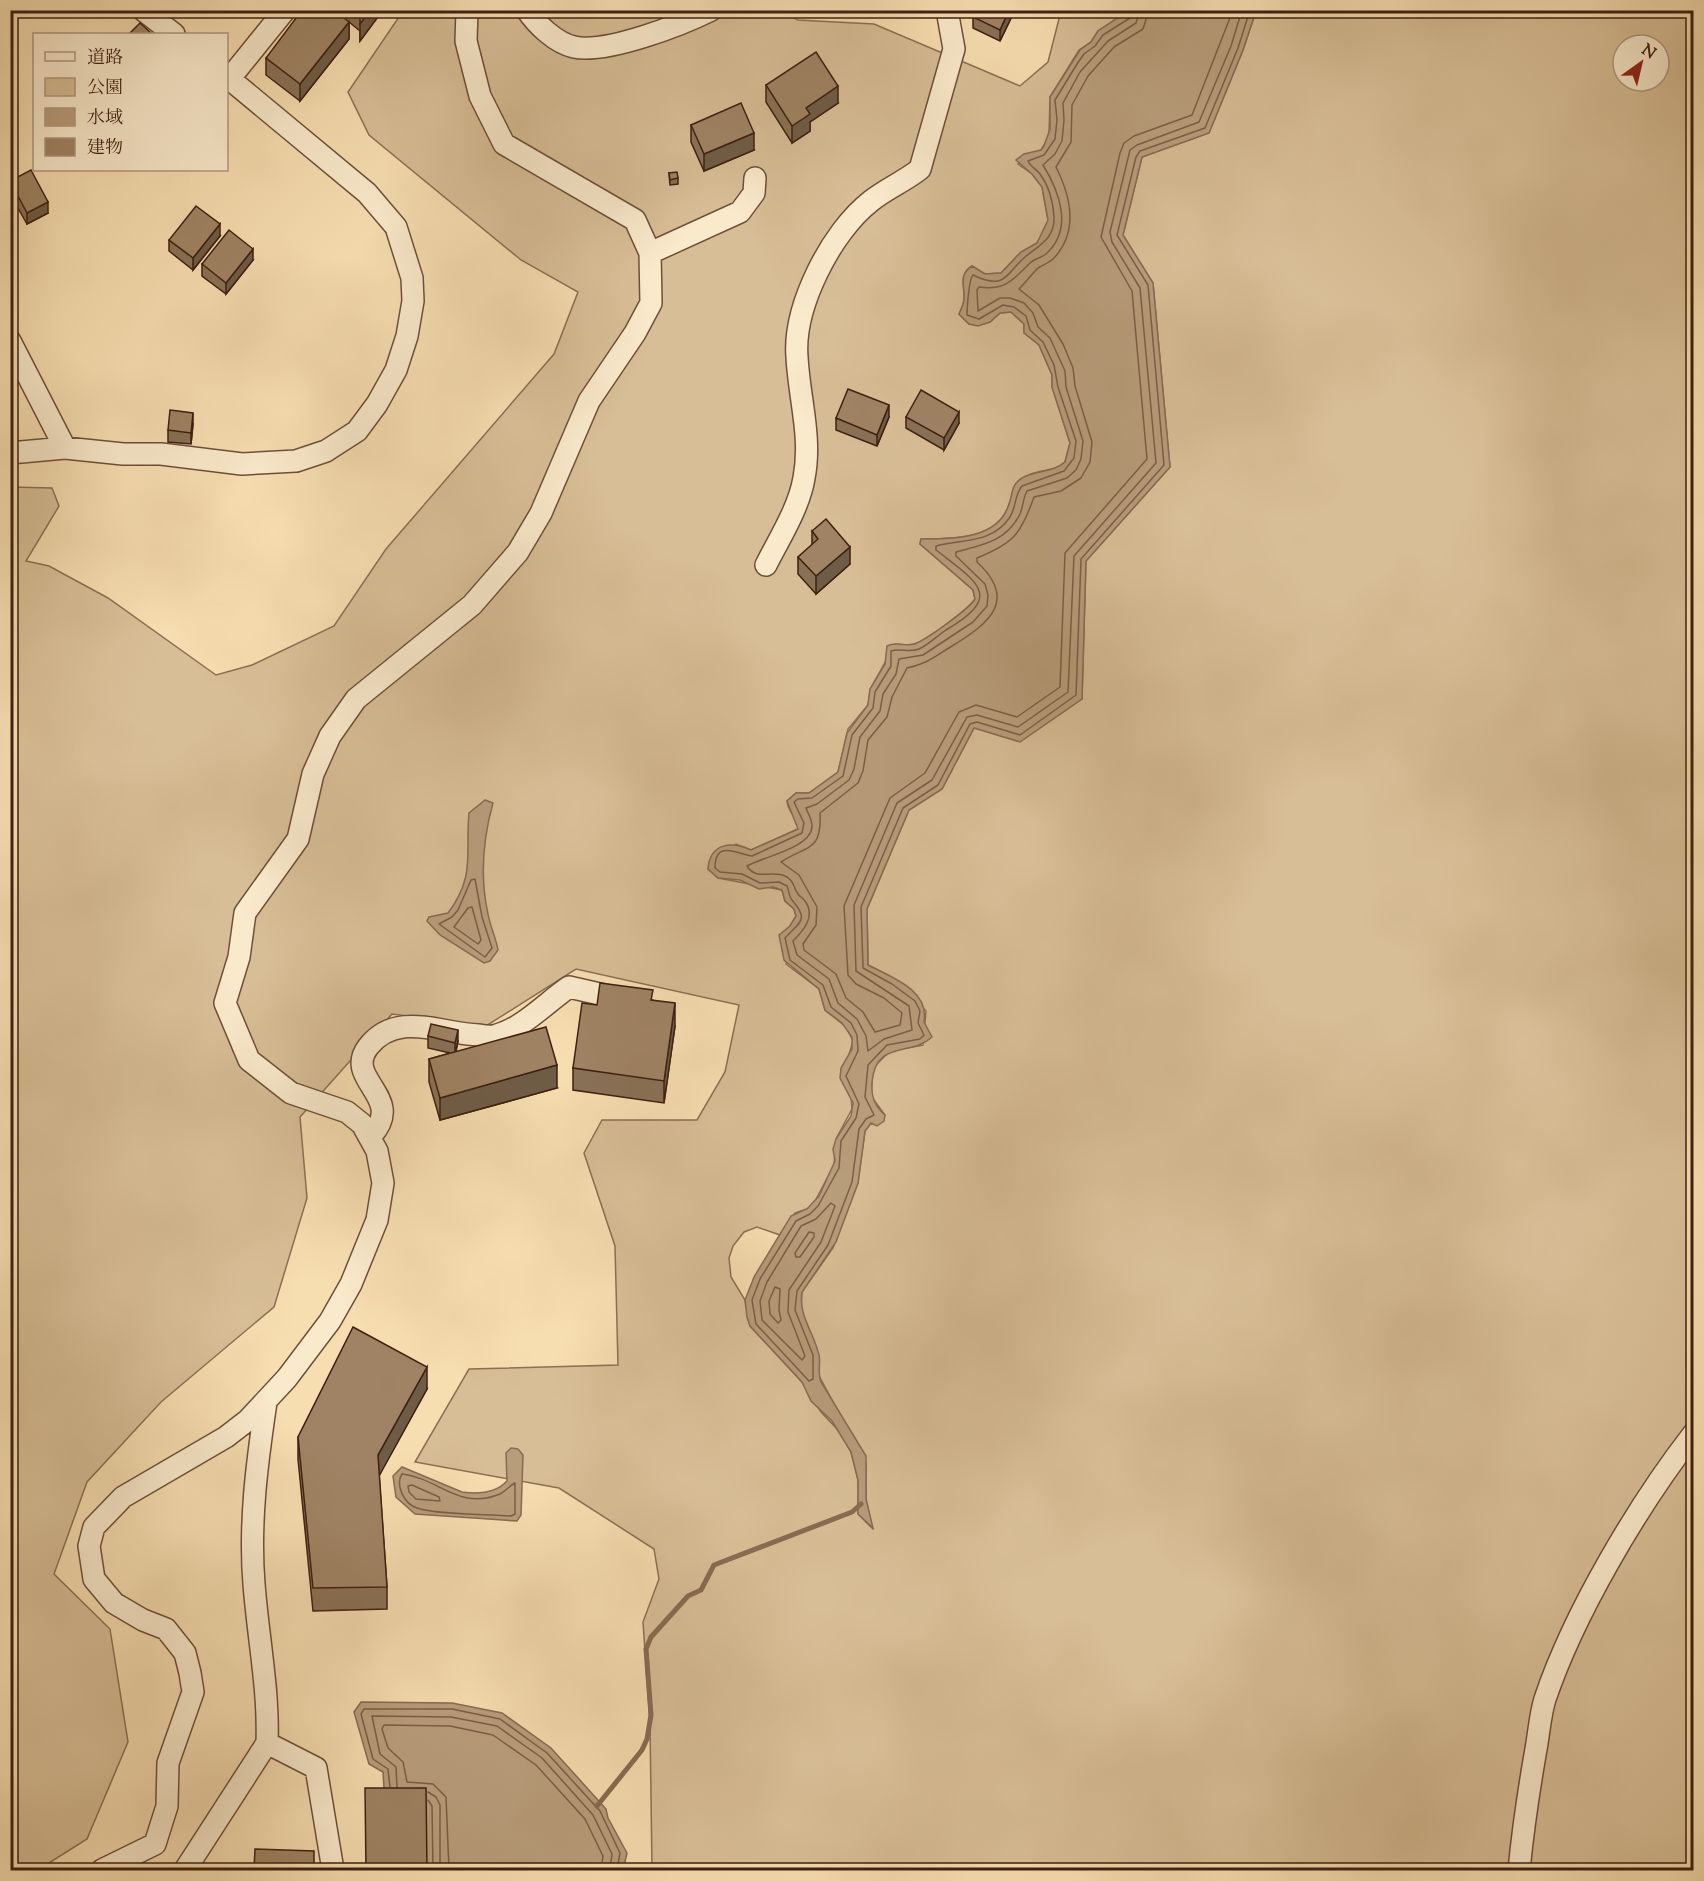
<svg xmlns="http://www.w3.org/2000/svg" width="1704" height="1881" viewBox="0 0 1704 1881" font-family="'Sorts Mill Goudy','Noto Serif JP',serif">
<rect width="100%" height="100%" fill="#f7deb1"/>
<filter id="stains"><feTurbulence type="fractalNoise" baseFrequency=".00333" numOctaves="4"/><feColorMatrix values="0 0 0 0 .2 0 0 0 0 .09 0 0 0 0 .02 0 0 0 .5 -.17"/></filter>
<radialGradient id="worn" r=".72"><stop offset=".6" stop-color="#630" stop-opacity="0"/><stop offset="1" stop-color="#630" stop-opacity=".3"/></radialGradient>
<path fill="#d8be96" stroke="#8c6f54" stroke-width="1.5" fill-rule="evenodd" d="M403,11h378l17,9 76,4 146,62 28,-24 13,-51h67l-30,20 -7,11 -12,8 -29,47 -1,39 -8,14 -23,14 14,10 10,13 6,33 -1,7 -10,16 -16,9 -20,21 -16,1 -13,-8c-14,9 -7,20 -8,33 0,5 -3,10 -5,15l10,10 21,-2 10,-9 11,-1 13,12v9l15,12 13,30v12l18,56 -5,19c-11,10 -26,7 -39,14 -14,9 -13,18 -18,31 -13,34 -58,31 -87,32l-1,5 53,46 2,9c-7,11 -49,41 -61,45 -6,2 -13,0 -19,0l-25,46 -2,15 -20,24 -10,43 -29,21h-13l-9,8c0,11 12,17 11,28l-47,21 -15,-6 -28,25 10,9 64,12 3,11 9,8 2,7 -6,10 -4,38 33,25 6,21 21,17 7,14 -5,17 4,51 -16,30 -2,26 -20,38 -7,6 -12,4 -15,22 -23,-8 -13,5 -11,14 -4,12 2,19 14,23 5,26 52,56 19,30 18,19 12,21 7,28v34l14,14 -6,-29v-36l-49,-91 1,-19 -17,-44 1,-17 31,-44 25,-65 7,-52 6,-8 14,-8 -14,-19 2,-28 17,-17 33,-6 3,-34 -31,-32 -27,-14 -1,-56 42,-99 33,-21 32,-61 108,-29 4,-138 84,-94 -17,-184 -30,-48 19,-78 67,-24 34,-83 13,-39h437v1859h-1041l-2,-147 -7,-101 16,-43 -5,-30 -95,-61 -144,-26 54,-93 149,-4 -3,-119 -31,-93 18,-33h95l28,-48 14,-67 -163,-36 -90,57 -94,-12 -92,103 7,81 -33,109 -113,95 -74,80 -33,92 56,55 18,113 -41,97 -49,31h-27v-1383l41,1 7,18 -33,55 23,5 59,32 108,77 36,-10 82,-39 52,-77 168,-195 24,-62 -57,-32 -152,-125 -21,-43zM1623,45h36v36h-36z"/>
<path fill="#b89d7b" stroke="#886b51" stroke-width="1.5" d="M1128,11h128l-13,39 -34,83 -67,24 -19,78 30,48 17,184 -84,94 -4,138 -62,43 -46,-14 -32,61 -33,21 -42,99 1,56c23,12 62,25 56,57l8,15c-21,20 -56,2 -60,45 -1,15 2,23 13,33l-1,6 -7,5 -6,-3 -6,8 -7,52 -22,59 -34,50c-4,23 12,41 17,63 2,10 -2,17 2,27l45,74v43l7,29 -15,-14v-34l-7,-28 -19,-31 -21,-20 -9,-19 -52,-56 -3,-9 -2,-17 9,-23 37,-61 16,-7 12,-13 16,-35 -2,-12 3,-10 15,-23 2,-13 -13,-25 1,-10 11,-19v-12l-10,-14 -17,-13 -6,-21 -35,-29 -5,-25 11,-9 6,-10 -2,-7 -9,-8 -3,-11 -9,-3 -14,2 -19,-9 -22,-2 -10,-9c2,-26 23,-28 43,-19l47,-21 -11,-28 9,-8h13l29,-21 9,-39 21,-28 2,-16 15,-25 2,-18c9,-5 19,1 28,-2 11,-4 54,-35 60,-45l-2,-9 -53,-46 1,-5c29,0 75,1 87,-32 5,-11 2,-22 14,-29 13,-8 31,-5 43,-16l5,-19 -18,-56v-12l-13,-30 -15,-12v-9l-13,-12 -11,1 -10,9 -12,4 -9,-2 -10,-10c2,-5 5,-10 5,-15 1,-13 -6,-24 8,-33l13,8 16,-1 20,-21 16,-9 11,-23 -6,-33 -10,-13 -16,-14 8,-6 17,-4 3,-4 6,-17v-32l30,-47 11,-8 7,-11z
M485,800l8,3c-10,36 -13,75 -5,111 2,12 8,24 10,36l-8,11 -6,2 -44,-28 -13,-14 2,-4 19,-4c28,-37 17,-60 21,-100z
M511,1448l7,1 5,6 -2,60 -4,6 -102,-7 -19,-17 -3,-21 9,-9 60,25c15,2 34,1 45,-11l-1,-28z
M361,1702l91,1 50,10 49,35 55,61 2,9 19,35 -4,17h-196l-42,-65 -2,-33 -14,-8 -15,-52z"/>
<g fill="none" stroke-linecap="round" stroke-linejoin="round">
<path stroke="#7c5e46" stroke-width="1.5" d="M1133,10l-3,8 -27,17 -8,11 -11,8 -7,10 -22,36 2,20 -2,19 -11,16 -16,6c2,5 8,8 12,13 9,12 13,28 14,43 1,21 -14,28 -28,39 -21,18 -20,35 -53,19 -4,3 -6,34 -6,40l12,4 24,-14 11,2 12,9 4,14 13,12 11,23 4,22 18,54 -2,17 -10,13 -42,15c-7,8 -6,21 -12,31 -18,27 -48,22 -74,29v4c41,32 69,46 10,80 -9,6 -18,15 -27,19 -9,4 -19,-1 -28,2v15l-16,26 -2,16 -21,27 -9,41 -31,22 -14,1 -4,3 10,21 -2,10 -50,23c-14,-2 -37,-17 -37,12l5,4 22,2 18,9 19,-1 8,4c2,4 2,11 5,14 17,20 9,21 -7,38l5,22 33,25 8,22 20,16 6,12 1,16 -12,25 13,28 -3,14 -15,23 -2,27 -21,38 -8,8 -14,7 -36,58 -8,21 4,24 53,57 4,-2v-24l-18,-45 2,-19 31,-46 24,-63 7,-53 7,-10 8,-4 -9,-18 3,-32 19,-20 33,-6 4,-4 -6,-12 2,-12 -5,-10 -23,-17 -29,-16 -2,-61 42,-99 35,-23 32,-61 7,-2 43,13 56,-40 5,-136 83,-94 -16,-180 -31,-50 19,-78 4,-6 65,-23 33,-80 12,-38
M1140,10l-4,13 -28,18 -28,31 -17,31 1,17 -2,21 -7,13 -12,11c16,26 31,64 3,89 -5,4 -12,5 -16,9 -17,17 -25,28 -51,24l-2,3 1,21 22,-13h10l14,5 9,10 5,14 12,11 15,33 1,16 17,54 -2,18 -5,11 -9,8 -40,13c-4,7 -4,16 -7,23 -14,28 -39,31 -64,38v4l29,28 3,11 -1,11 -14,16 -50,33 -24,4 -3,15 -13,20 -3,17 -20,26 -6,32 -5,11 -32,24 -11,4c2,6 6,11 6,18 0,22 -50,31 -65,40 9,15 24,4 38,10 9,4 8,11 13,18 2,3 5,4 7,7 11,15 -1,29 -12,40l4,14 32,24 9,24 19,16 9,17 2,15 16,-12 28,-9 -3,-24 -53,-35 -2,-66 43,-102 35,-23 35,-63 10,-2 41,12 50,-35 6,-136 82,-93 -16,-175 -28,-46 -2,-10 20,-82 7,-5 62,-23 32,-76 11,-36
M1149,10l-6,19 -29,18 -26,29 -16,29 -1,37 -15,25c15,30 23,64 -2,91 -5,5 -11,7 -16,10 -6,6 -13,15 -19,21l20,16 24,39 10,24 2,18 17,56 -2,20 -9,16 -20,13 -27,6c-13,37 -20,46 -57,61v4c41,38 13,61 -25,84 -18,11 -23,17 -45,22l-15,29 -5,20 -19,23 -5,31 -5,12 -38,30c2,39 -13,32 -39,49l18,13 18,32 -1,18 -13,19 1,6 32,24 10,24 17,14 12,20 25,-7 2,-12 -18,-15 -28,-14 -8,-9 -4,-69 46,-108 35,-25 34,-61 17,-7 41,12 43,-30 5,-134 82,-94 -15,-168 -31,-54 19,-84 4,-10 10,-7 58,-21 41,-105
M475,879l7,38 10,31 -7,9 -46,-33 13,-7 6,-7 13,-30z
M472,907l9,33 -3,4 -24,-17 14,-19z
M831,1203l4,3 -14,36 -32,48 -1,22 17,44 -3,4 -40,-40 -2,-19 7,-19 34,-56 15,-7z
M809,1232l5,1v4l-14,20h-4l-1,-4z
M775,1287l5,2 -1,21 2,10 -3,3 -8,-9 -1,-13z
M402,1474c37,4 56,37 98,20 6,-3 9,-8 15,-11v31l-4,2c-23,-2 -74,-1 -94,-8 -13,-4 -22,-23 -15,-34z
M412,1485l27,12 1,4 -24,-2 -7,-7 -1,-6z
M390,1787l-2,-18 -15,-10 -12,-45 3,-5h88l48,10 47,34 53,58 20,42 -3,17
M397,1787l-1,-20 -16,-13 -8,-38 79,1 46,9 45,32 51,57 19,39 -2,16
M428,1792l8,5 4,8v65
M428,1800l4,6 1,64
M449,1870l-3,-73 -13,-13 -26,-2 -4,-20 -15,-14 -6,-19 2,-4 66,1 43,9 43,30 49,54 18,37 -2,14"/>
<path stroke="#886b51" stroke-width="5" d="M597,1806l45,-56 5,-11 4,-24 -5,-66 5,-12 37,-41 13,-6 13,-25 138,-53 9,-8"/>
<defs>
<path id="minor" d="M143,10l31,24
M527,10c10,15 29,33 47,37 32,7 107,-22 137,-37
M230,78l55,-68
M650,253l90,-41 14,-19 1,-15
M10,341l55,107
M10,453l55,-5 58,6h38l81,10 54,-3 30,-10 31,-20 20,-27 19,-34 11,-34 6,-35 -1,-23 -16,-51 -29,-34 -141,-117
M766,565c13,-26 33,-57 38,-87 8,-41 -5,-80 -7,-121 -4,-50 34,-125 74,-156 15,-12 34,-20 49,-32l34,-120 -7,-39
M371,1136c36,-39 -28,-56 -3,-89 29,-37 72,-13 111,-12 5,1 13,2 18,0 26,-7 50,-33 72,-48l57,13
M266,1402c-9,61 -17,121 -12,182 4,53 15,106 13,159
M102,1870l53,-26 12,-38 1,-43 25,-71 -3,-19 -5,-20 -19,-24 -23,-9 -29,-17 -20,-24 -5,-33 5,-19 29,-30 103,-60 22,-17 39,-42 43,-57 21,-37 26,-64 6,-37 -6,-32 -15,-27 -15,-12 -56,-19 -42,-33 -24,-57 14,-46 6,-44 53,-74 15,-65 17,-38 26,-37 116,-94 46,-53 23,-39 48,-112 46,-68 16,-30 -1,-50 -15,-33 -131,-76 -24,-48 -14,-55 1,-31
M185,1870l82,-127 49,25 17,102
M1519,1870c4,-41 10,-81 17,-121 3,-16 4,-34 9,-50 29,-86 93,-194 149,-266"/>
</defs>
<use href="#minor" stroke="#6d5039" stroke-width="24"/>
<use href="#minor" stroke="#faeacc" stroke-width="21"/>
</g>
<path fill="#897156" stroke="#3f2011" stroke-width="1.5" d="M178,10h11l-4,6z
M334,10h49l-23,31v-10l-11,-9v17l-49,62 -34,-26v-17z
M1015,10l-15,31 -27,-13v-11z
M766,85l72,18 -28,19v9l-18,12 -26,-41z
M691,125l63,25 -50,21 -13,-29z
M669,173l9,5v6l-8,1z
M10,181l38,32 -21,11 -17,-30z
M220,236l-27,34 -24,-19v-11z
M253,260l-27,34 -24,-18v-12z
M889,417l-12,29 -41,-16v-12z
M906,417l53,6 -15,27 -38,-22z
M193,424l-2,20 -23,-2v-12z
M812,531l38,33 -34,30 -18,-20v-17l14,-12z
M653,1000l22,26 -11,77 -91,-13v-22l24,-63z
M428,1036l30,5 -2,11 101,36 -117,32 -11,-38v-23l21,-6 -22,-5z
M427,1389l-48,86 8,112v22l-74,2 -15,-152v-22z"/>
<path fill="#6f5c46" stroke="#3f2011" stroke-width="1.5" d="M370,10h13l-23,31v-17z
M1009,10h6l-15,31v-11z
M349,22v17l-49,62v-17z
M838,86v17l-28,19v9l-18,12v-17l14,-18z
M754,133v17l-50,21v-17z
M16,148v12l-6,2v-11z
M48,202v11l-21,11v-11z
M220,224v12l-27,34v-12z
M253,249v11l-27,34v-11z
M889,405v12l-12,29v-11z
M959,412v11l-15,27v-12z
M193,413v11l-2,20v-11z
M850,547v17l-34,30v-18z
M675,1003v23l-11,77v-22z
M458,1030v11l-3,13v-11z
M557,1065v23l-117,32v-22z
M427,1367v22l-49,89v-23z"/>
<path fill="#9f8364" stroke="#3f2011" stroke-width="1.5" d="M302,10h32l15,12 -49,62 -34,-26z
M356,10h14l-10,14v-10z
M976,10h33l-9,20 -27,-13z
M140,23l12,11h-23z
M816,52l22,34 -32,22 4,6 -18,12 -26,-41z
M741,103l13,30 -50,21 -13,-29z
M10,137l6,11 -6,3z
M31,170l17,32 -21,11 -17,-32z
M677,172l1,6 -8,2 -1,-7z
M196,206l24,18 -27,34 -24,-18z
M229,230l24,19 -27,34 -24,-19z
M848,389l41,16 -12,30 -41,-17z
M921,390l38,22 -15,26 -38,-21z
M170,410l23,3 -2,20 -23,-3z
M826,519l24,28 -34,29 -18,-19 20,-18 -6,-8z
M600,983l53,7 -2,10 24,3 -11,78 -91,-13 9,-65 15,2z
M431,1024l27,6 -3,13 -27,-7z
M546,1027l11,38 -117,33 -11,-39z
M353,1327l74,40 -49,88 9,132 -74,1 -15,-151z
M365,1788h61l1,82h-61z
M255,1849l59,2v19h-60z"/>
<rect width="1704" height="1881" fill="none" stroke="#f7deb1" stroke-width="36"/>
<rect x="12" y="12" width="1680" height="1857" fill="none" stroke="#3f2011" stroke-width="3"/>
<rect x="18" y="18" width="1668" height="1845" fill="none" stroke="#3f2011" stroke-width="1.5"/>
<rect x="33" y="33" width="195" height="138" fill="#faeacc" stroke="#af9981" stroke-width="1.5"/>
<rect x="45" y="52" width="30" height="9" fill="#faeacc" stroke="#af9981" stroke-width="1.5"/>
<text x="87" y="63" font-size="18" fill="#3f2011">道路</text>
<rect x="45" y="78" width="30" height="18" fill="#d8be96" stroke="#af9981" stroke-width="1.5"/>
<text x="87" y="93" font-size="18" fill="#3f2011">公園</text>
<rect x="45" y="108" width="30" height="18" fill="#b89d7b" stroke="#af9981" stroke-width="1.5"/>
<text x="87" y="123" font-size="18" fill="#3f2011">水域</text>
<rect x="45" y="138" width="30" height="18" fill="#9f8364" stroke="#af9981" stroke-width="1.5"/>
<text x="87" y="153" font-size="18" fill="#3f2011">建物</text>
<g transform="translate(1641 63) rotate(34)"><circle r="28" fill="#faeacc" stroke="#af9981" stroke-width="1.5"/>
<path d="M0-4.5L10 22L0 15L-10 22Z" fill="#8f2418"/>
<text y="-9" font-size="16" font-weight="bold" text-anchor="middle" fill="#3f2011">N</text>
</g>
<rect width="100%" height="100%" filter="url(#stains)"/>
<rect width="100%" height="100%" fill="url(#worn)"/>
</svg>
